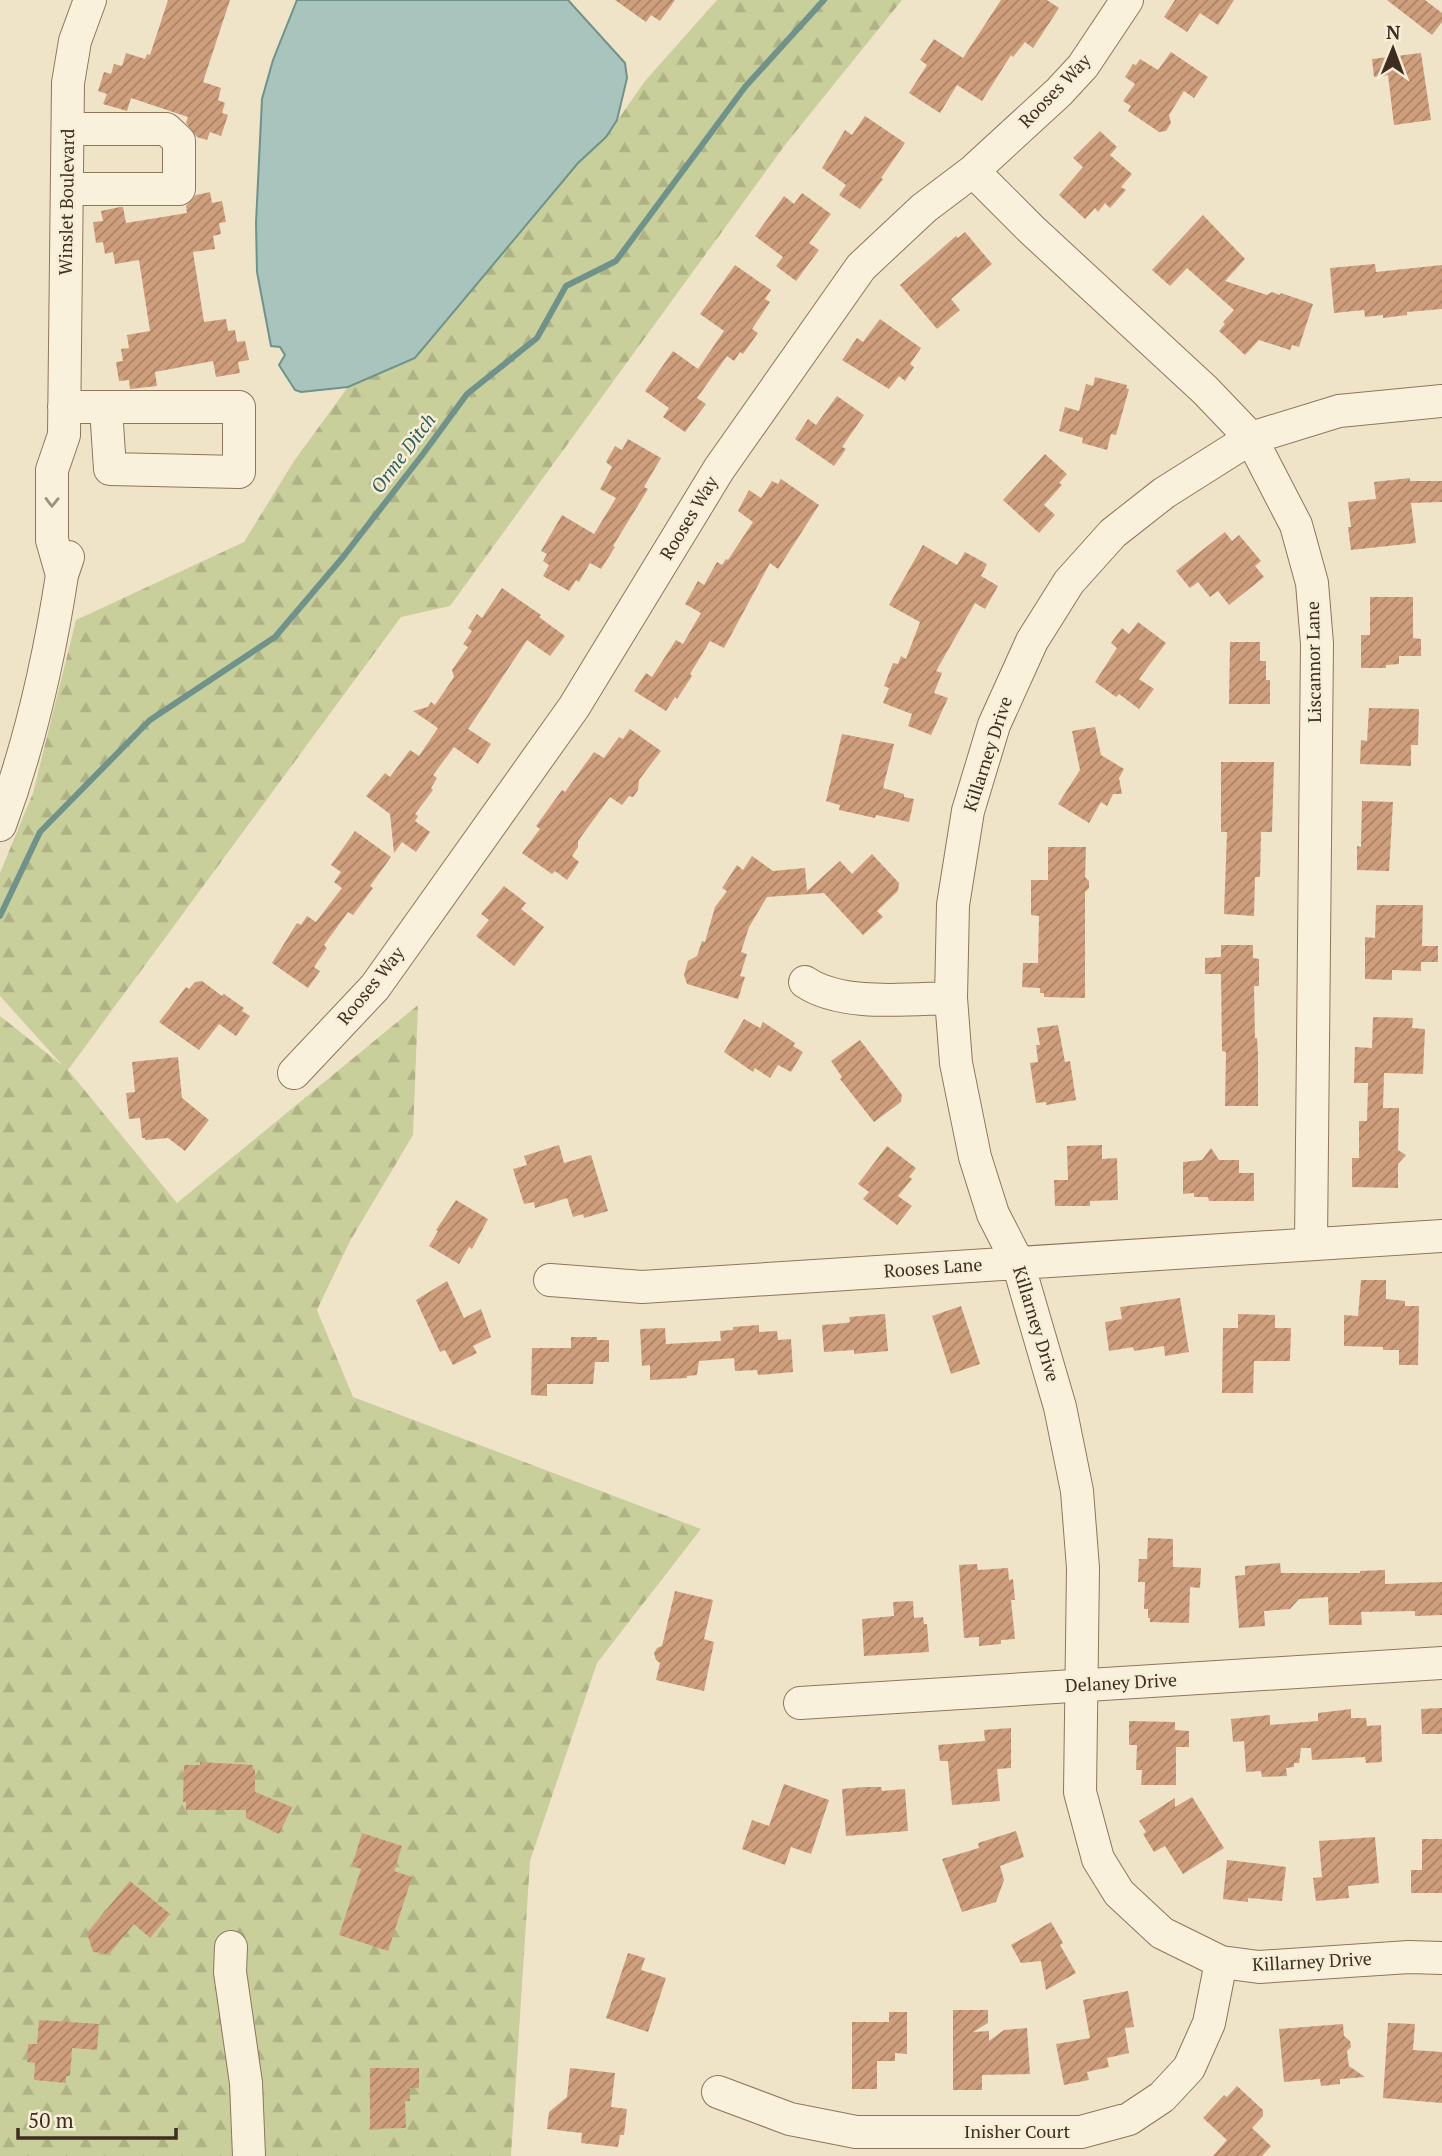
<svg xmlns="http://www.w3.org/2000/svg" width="1442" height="2156" viewBox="0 0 1442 2156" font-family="'PT Serif',serif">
<defs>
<pattern id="forest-firs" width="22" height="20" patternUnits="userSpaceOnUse" patternTransform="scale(1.75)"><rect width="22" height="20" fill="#c9cf9b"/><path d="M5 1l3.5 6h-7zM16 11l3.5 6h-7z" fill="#aeb285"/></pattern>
<pattern id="building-hatch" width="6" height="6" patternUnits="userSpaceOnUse" patternTransform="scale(1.75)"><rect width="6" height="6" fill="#cf9f7d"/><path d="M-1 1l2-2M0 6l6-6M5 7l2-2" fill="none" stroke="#a98266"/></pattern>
</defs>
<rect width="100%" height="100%" fill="#f0e4c8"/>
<path fill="url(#forest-firs)" d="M717,0h185l-117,145 -335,461 -49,11 -333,453 109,133 241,-198 -5,130 -63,106 -33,69 36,87 348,132 -104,134 -67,198 -19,295h-511v-1140l63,50 -63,-70v-123l33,-80 43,-173 168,-78 50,-81 54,-74 67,-29 163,-195 28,-26 39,-56z"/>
<path fill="#a9c4bc" stroke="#6f938a" stroke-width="2" d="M297,0h271l57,63 2,15 -10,42 -11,17 -28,26 -163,195 -67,29 -47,5 -6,-2 -16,-25 6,-10 -5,-8 -9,-1 -14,-74 -1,-49 6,-124 11,-39z"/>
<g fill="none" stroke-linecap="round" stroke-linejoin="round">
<path stroke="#6f938a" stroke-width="6" d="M0,916l40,-84 110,-112 125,-83 68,-80 80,-103 44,-60 70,-56 29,-52 50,-25 129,-174 79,-87"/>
</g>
<path fill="url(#building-hatch)" d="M168,0h62l-27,82 18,6 -3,12 7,3 -3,10 6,2 -7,21 -11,-4 -3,8 -10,-3 -11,-14 2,-6 -57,-19 -4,13 -24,-7 4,-10 -9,-3 6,-19 7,2 3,-10 8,2 4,-13 19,6 2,-5 3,1z
M615,0h60l-15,21 -9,-6 -5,7z
M1001,0h46l12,8 -26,40 -8,-6 -12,15 -2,-2 -29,46 -25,-16 -17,28 -31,-20 18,-28 -7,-5 14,-21 29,19z
M1175,0h59l-16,25 -18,-12 -13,19 -23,-15z
M1387,0h38l17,13v9l-10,13z
M1171,52l37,25 -14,21 -10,-7 -15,24 2,8 -5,8 -7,1 -31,-21 3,-5 -8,-5 12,-17 -10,-7 8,-13 3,1 4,-6 18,11z
M1421,53l10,67 -37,5 -6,-50 -14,2 -2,-18z
M865,116l40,27 -24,35 2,1 -23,30 -21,-14 7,-10 -24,-17 23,-38 7,5z
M1100,131l17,16 -7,8 22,19 -11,13 5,3 -16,18 -5,-5 -7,9 -3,-4 -10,11 -26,-24 24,-28 -10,-9z
M210,192l2,11 10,-2 4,21 -7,1 2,11 -8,2 2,13 -22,3 11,70 22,-3 2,12 7,-1 2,12 8,-1 4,19 -11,2 2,11 -24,4 -3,-16 -58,11 2,14 -27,3 -1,-9 -10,1 -3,-19 7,-1 -2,-12 8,-1 -2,-13 23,-4 -11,-71 -24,4 -2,-12 -8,2 -2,-12 -7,1 -3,-21 10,-1 -2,-10 19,-4h3l3,16 61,-10 -1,-7 10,-11z
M802,193l29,21 -22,29 10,7 -23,31 -20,-15 7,-9 -28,-21 29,-40 10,8z
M1203,215l42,44 -20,22 42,14 5,-3 8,3 1,-2 32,11 -14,43 -7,-2 -2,5 -31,-10 -14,15 -26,-24 6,-7 -2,-2 11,-12 -47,-42 -17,18 -18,-16z
M965,232l27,32 -41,35 9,11 -23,19 -37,-44 56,-49 2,2z
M1375,264l1,8 66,-7v44l-35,3v3l-24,3v-3l-18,2 -1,-7 -30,3 -4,-45z
M735,265l36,25 -6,9 5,3 -18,27 6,4 -15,21 -3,-2 -6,9 -7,-5 -30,42 9,6 -21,28 -22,-15 6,-9 -24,-17 28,-40 25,18 26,-38 -24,-17z
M880,319l41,29 -11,16 4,3 -9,14 -6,-5 -10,13 -47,-29 15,-22 6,4z
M1095,377l32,8 -1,3 3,1 -13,46 -5,-1 -4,16 -25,-7 1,-5 -24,-7 6,-24 14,4 7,-27 7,2z
M837,396l27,19 -22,32 4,2 -12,17 -39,-27 13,-20 8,6z
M628,439l33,19 -17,29 4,2 -35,57 2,1 -14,22 -11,-6 -11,19 -3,-2 -7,11 -26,-15 6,-11 -6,-4 4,-7 -6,-3 21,-36 32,19 22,-36 -16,-9 12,-22 -6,-5 9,-16 7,4z
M1045,454l22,20 -8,9 3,2 -18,20 11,10 -16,18 -36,-33z
M1410,478v3h32v21l-31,1 5,40 -65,7 -3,-23h3l-3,-25 28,-3 -2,-17z
M781,479l38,26 -41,64 -8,-6 -46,85 -14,-7 -20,33 2,2 -15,23 -2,-2 -9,14 -32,-20 12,-18 6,4 24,-37 7,4 18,-31 -16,-9 13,-23 6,4 13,-23 5,3 4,-6 2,1 25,-38 -15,-11 11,-21 12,8 11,-17 6,3z
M1225,532l7,9 7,-6 22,26 -6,5 9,11 -35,28 -11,-14 -8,6 -12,-15 -8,6 -14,-17z
M923,545l34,20 8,-13 22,12 -6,12 17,10 -13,23 -10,-6 -39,68 6,2 -8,20 14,5 -17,37 -23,-9 4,-12 -29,-11 6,-15 -5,-2 9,-23 5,1 3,-8 5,3 14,-37 -31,-17z
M502,588l39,27 -2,2 26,19 -15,20 -23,-16 -59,89 23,15 -13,20 -24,-17 -21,28 4,3 -6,10 2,2 -18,24 3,2 -3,5 15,11 -14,20 -14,-10 -8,11 -4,-39 -24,-18 19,-23 5,4 20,-27 9,6 19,-28 -25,-17 15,-4 3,-5 4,3 19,-28 -2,-7 16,-23 -5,-3 9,-13 -4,-3 9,-14 5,4z
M1370,597h43v41l8,1v17h-22v8l-13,1v3h-25v-33h9z
M1138,622l28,21 -27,36 15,10 -15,20 -20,-15 -3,3 -21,-15 22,-34 -6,-5 11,-15 7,6z
M1230,642h30v19h6v19h4v24h-41z
M1369,708l50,1 -1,36h-7v21l-51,-2 1,-24 6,1z
M1095,727l6,28 23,14 -5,9 3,16h-9l-6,12 -6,-4 -12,21 -31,-19 22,-34 -8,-39z
M630,729l31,22 -22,29 -1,10 -5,7 -4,-1 -7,9 -12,-8 -32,44v6l-6,9 7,6 -12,18 -12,-9 -3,3 -30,-21 18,-24 -4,-3 26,-36 3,2 29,-40 10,6 15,-21 4,2z
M842,734l52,10 -11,44 21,6v3l10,2 -5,23 -33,-7 -1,3 -36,-8 1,-5 -14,-4z
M1221,762h53l-2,70h-11l-1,45h-5l-1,39 -30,-2 3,-82h-6z
M1362,801l31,1 -4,69 -32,-1v-24l4,1z
M355,831l36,26 -21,29 3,2 -20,27 -5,-3 -24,33 3,3 -13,19 6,4 -12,17 -36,-25 25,-40 4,2 6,-9 9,6 26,-34 -8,-6 7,-10 -10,-7z
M1048,847h38l-1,30 4,4v7l-4,4v106l-41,-1v-4h-4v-5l-18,-1 1,-24h15l1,-47 -8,-1v-35h17z
M872,854l27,29 -1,8 -21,20 6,6 -20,18 -39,-42 -57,4 -18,30 -8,25 6,2 -7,22 5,1 -7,22 -51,-15 -3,-9 4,-14 9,-5 5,-15 3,1 10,-35 12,-16 -5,-3 15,-23 6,5 9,-14 21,15 32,-3 2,23 33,-30 12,13z
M504,886l22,17 -5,6 23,18 -30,39 -38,-30 13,-16 -8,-6z
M1376,905h47l-1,41h16v16h-17v9l-29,-1v10l-27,-1v-42l10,1z
M1221,945h32v13l6,1v27h-5l1,52h2l1,16v52h-33l1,-54 -4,-1 -1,-77h-16v-16l16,-1z
M202,981l20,15 2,-2 20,14 -2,3 8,5 -14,20 -17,-12 -20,26 -40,-28 27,-35 3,2 6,-7z
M1373,1017l40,1 -1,10 13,1 -2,45 -39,-1 -1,35h16l-1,42 8,5 -8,9v24l-46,-1v-29h7v-37h8l1,-38h-14l1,-36 17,1z
M744,1019l16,9 3,-6 32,21 -2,3 10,6 -12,20 -13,-7 -8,13 -15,-10 -2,4 -29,-20z
M1058,1025l7,37 5,-1 6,39 -30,5v-3l-10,1 -6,-40 8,-1 -2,-17h4l-3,-17z
M860,1040l42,55 -1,7 -27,20 -34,-43 2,-2 -11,-16z
M178,1057l4,41 27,22 -24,31 -17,-13 -23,2v-2h-3l-2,-20 -11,1 -3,-26 9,-1 -3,-30z
M559,1145l5,18 27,-8 17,56 -24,7 -1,-4 -10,3 -6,-19 -32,10 -1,-6 -10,2 -11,-35 14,-4 -3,-9z
M1102,1145v14l15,-1 1,42 -28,1v5h-35l-1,-26h14l-1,-34z
M887,1146l29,22 -7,9 3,2 -14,17 14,10 -15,19 -34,-26 6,-7 -11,-8z
M1211,1148l8,12h20v13h15v28h-45l-1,-4h-14v-4l-11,1v-32l19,-2z
M456,1200l32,19 -16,30 -3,-2 -10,17 -30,-18 9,-15 -2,-1z
M1361,1280h25v19l19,2v5h14l-1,59h-19v-15h-16v-3l-39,-1v-31l14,1z
M447,1281l17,37 17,-9 10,28 -18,9 4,7 -24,12 -8,-15 -5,2 -24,-52z
M1180,1298l9,54 -24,4 -1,-10 -30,5 -1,-4 -24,4 -4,-29 17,-3 -2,-12z
M961,1306l19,58 -29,10 -19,-58z
M885,1314l3,37 -34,3v-4l-30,2 -2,-27 24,-2 4,-1 -1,-5z
M1238,1314l37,1v13h16l-1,33h-36l-1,32h-31l1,-65h15z
M759,1325v7l18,-1 1,9 13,-1 2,33 -35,3 -1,-5 -22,1 -1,-13 -35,3 -2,14 -10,1v2l-37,2v-15l-8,1 -2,-37 25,-1 1,16 55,-3 -1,-10 13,-1v-3z
M571,1337h26v3h12v22h-14l-2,22h-46v12l-16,-1 1,-47h39z
M1148,1538l25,1v28l28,1 -1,20 -10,-1 -1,36 -39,-1v-4h-2v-9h-4l1,-27h-7l1,-23h8z
M1280,1563l1,10h79v-2l25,-1v14l57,-2v33l-27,1v-5l-54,1 1,13h-33l-1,-28 -29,2 -9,10 -26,2 1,15 -26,2 -4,-52 10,-1v-9z
M977,1564l1,6 30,-2 1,12 4,-1 2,21h-4l4,39 -14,1v4l-22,2v-9l-15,1 -5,-73z
M675,1591l38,9 -9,39 10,3 -10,49 -48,-11 4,-17 -4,-3 -2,-7 3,-5 5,-2z
M913,1601l1,17 9,-1 1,7h3l2,28 -65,4 -2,-37 32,-3 -1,-14z
M1442,1708v26h-20l-1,-25z
M1351,1709v9h15l1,8 14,-1 1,37 -16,1 -1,-6 -53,3 -1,-12h-10l-2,15h-5v4l-8,1 1,8 -25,1 -1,-6 -15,1 -2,-31 -11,1 -2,-23 39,-4v10l48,-4v-8z
M1129,1721l46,1v8l14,1v16h-13v38h-35l1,-15h-6l1,-25h-8z
M1011,1728v40l-14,1 3,32 -48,4 -4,-44h-8l-2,-16 47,-4 -1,-11z
M200,1762l53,3v4h2v23l37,15 -13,27 -33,-16v-8h-60v-8h-3l1,-37h16z
M784,1784l45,16 -18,54 -20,-7 -6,18 -43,-16 10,-29 17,6z
M864,1787h17l1,4 23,-2 3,42 -62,5 -4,-47z
M1192,1797l32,51 -41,26 -18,-28 -11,6 -11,-18 3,-2 -7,-11 36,-23v9z
M1016,1831l8,26 -24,9 4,14 -8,22 -34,10 -20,-53 37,-11 -1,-5z
M362,1833l40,13 -8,25 18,6 -24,74 -49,-16 22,-66 -9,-3z
M1375,1837l4,46 -31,3 1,12 -33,3 -3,-23 9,-1 -3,-36z
M1422,1839h20v54h-31v-23h11z
M1227,1860l59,7 -4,34 -34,-3v4l-25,-3z
M130,1881l40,33 -20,24 -16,-14 -25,30 -16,-2 -6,-19z
M1051,1922l12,21 -3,2 16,28 -30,17 -5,-29 -20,2 -10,-18z
M628,1953l17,5 -4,12 25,8 -18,54 -42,-14z
M1128,1991l6,36 -9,1 4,25 -22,5 2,9 -22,5 2,8 -25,5 -8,-41 34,-6 -7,-38z
M953,2010h35v13l-15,9 16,-1v10l15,-11 23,-2 3,46 -48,1v15h-29z
M889,2012h18v42l-12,-1v8h-18v28h-25v-67h37z
M39,2020l60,4 -2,26 -25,-2 -2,28h-4v7l-32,-3 1,-17 -8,-1 1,-18h9z
M1388,2023l27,1 -2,26 29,2v51l-59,-5z
M1343,2024l1,12 6,5 1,6 -4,4 2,15 16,11 -25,2v5l-19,2 -1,-7 -36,3 -5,-53z
M370,2068h49v20h-9v13h-5l1,27 -36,1z
M570,2068l45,5 -4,34 16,2 -3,26h-4l-2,12 -37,-4 1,-10 -35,-4 2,-17 18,-15z
M1237,2086l26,24v6l-11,12 19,18 -9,10h-49l14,-16 -24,-22 21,-23 3,2z"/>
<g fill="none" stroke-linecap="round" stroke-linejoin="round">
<defs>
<path id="minor" d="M973,171l59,59 173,160 46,48 45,87 16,58 5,61 -6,599
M67,189h112v-48l-13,-12h-98
M1442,401l-103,10 -88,27 -87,55 -51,40 -44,49 -37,59 -38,84 -26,86 -15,94 -2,93 5,65 19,94 18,57 25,49 42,144 17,84 6,77 -3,224 18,67 21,34 43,40 59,29 38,5 150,-10 33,1
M64,407h175v65l-129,-3 -4,-61
M62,575l-10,-35v-70l12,-35 4,-352 7,-42 15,-41
M0,825c30,-81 49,-165 62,-250l6,-18
M805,982c37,25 103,17 146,16
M294,1073l81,-86 199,-280 145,-238 142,-202 63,-59 49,-37 86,-79 24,-26 44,-66
M550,1280l92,7 800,-51
M800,1703l642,-40
M231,1947l-1,25 16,111 3,73
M718,2092l72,27 66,13h225l48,-13 33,-22 27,-29 20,-45 12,-61"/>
</defs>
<use href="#minor" stroke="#8d765c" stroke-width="34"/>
<use href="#minor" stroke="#faf1dc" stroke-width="32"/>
</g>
<defs><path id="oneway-chevron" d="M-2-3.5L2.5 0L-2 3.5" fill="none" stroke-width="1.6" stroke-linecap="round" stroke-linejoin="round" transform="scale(1.75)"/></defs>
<use stroke="#9c907e" href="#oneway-chevron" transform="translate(52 502) rotate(91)"/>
<g text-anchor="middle" stroke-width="5" stroke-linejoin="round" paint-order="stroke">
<g font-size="18" fill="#3d2e20" stroke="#f7eed8">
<text transform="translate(1055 91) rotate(-46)" y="6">Rooses Way</text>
<text transform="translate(67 202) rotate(-89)" y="6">Winslet Boulevard</text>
<text transform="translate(689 518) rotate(-59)" y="6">Rooses Way</text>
<text transform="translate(1314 662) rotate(-91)" y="6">Liscannor Lane</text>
<text transform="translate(988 754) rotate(-72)" y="6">Killarney Drive</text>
<text transform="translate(371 986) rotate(-51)" y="6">Rooses Way</text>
<text transform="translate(933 1268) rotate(-4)" y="6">Rooses Lane</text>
<text transform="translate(1036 1324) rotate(73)" y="6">Killarney Drive</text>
<text transform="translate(1121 1683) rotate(-3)" y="6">Delaney Drive</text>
<text transform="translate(1312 1962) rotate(-3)" y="6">Killarney Drive</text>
<text x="1017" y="2138">Inisher Court</text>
</g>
<g font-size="19" font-style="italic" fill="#2f5d5a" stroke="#f7eed8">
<text transform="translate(403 453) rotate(-53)" y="7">Orme Ditch</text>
</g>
</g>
<g transform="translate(1393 49) rotate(1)" stroke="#f7eed8" stroke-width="5" paint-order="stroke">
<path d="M0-5L12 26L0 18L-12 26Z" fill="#3d2e20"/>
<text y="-10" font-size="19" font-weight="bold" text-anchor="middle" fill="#3d2e20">N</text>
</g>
<path d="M18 2128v10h158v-10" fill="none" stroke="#3d2e20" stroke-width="3.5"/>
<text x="28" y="2128" font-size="21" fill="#3d2e20" stroke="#f7eed8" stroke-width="5" paint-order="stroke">50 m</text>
</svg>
